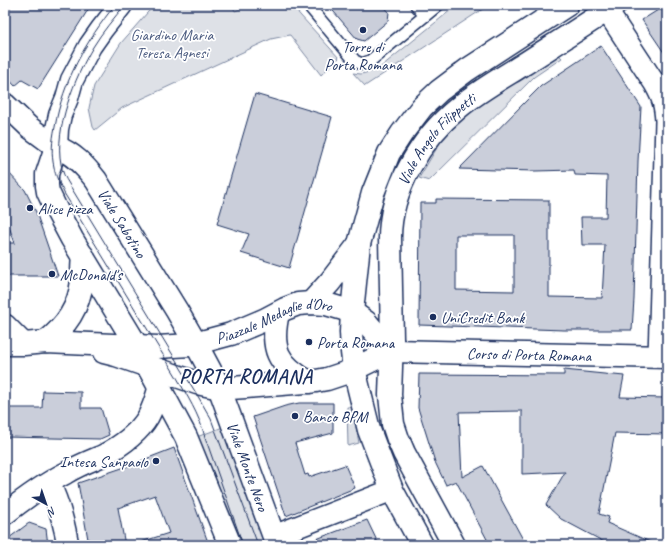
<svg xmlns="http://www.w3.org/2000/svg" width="672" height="550" viewBox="0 0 672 550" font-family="Caveat,sans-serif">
<rect width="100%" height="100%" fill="#fff"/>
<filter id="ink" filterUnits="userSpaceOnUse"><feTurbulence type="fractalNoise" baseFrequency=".025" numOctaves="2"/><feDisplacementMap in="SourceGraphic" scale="8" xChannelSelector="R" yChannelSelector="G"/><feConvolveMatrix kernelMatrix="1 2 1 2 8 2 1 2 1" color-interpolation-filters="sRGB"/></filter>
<g filter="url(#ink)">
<path fill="#dee1e7" stroke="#7c88a2" d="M154,5h78l3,6 15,-6h41l48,53 -18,17 -31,-40 -19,4 -149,69 -27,22 -2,-3 -4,-19 5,-22 27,-43z
M457,5h32l-124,81 -12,-13 8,1 16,-4z
M558,54l4,4 -28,19 -105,104 -10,-3 25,-42 14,-13 16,-15z
M347,407h5l7,36 -11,3z
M223,427l42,118h-32l-39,-107z"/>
<path fill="#caceda" stroke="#1b2f5e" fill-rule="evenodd" d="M5,5h86l-53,84 -16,-9 -7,6 -10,-11z
M328,5h55l6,7 -1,9 -24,20 -7,-2z
M666,5h1v52l-25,-37z
M601,46l40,61 -3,54 -4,138 -2,31h-68l-145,-5 1,-122h16v-4l113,1v97l53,1 3,-53h-23l-1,-28h25l1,-41 -32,-1 -1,-5 -39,1 -76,-2 68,-69 14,-14zM456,235h58v56l-58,-1z
M255,94l77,23 -43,151 -48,-15 8,-19 -32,-10z
M5,169l20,21 11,22 22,64h-53v-33h10l-10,-27z
M564,370l60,6 -4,21 47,1v36l-52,-1 -16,81 10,3 -2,6 50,22h-47l-49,-26 -15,-14 19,-33 -43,2v-63l-63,1 3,65 21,-11 43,79h-36l-34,-64 -10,4 -11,-23 -17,-54 1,-34 145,1z
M43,391l38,1v16h20l8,27 -9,4 -95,-2v-29h37z
M299,403h34v30l-38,10 10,32 3,-1 1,3 36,-12 10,23 -69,28 -33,-99 32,-11z
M174,448l35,97h-68v-3l28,-9 -14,-38 -37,13 7,37h-36l-11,-62 47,-16z
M367,520l12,25h-76v-1z
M29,523l17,6 2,16h-43v-4z"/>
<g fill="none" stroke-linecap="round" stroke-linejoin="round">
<defs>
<path id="service" d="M308,5l47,56 7,3 8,-3 68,-56
M416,5l9,11"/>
<path id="minor" d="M603,5l52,79c8,14 10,21 11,37l-7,236
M5,104l24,23 27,20
M5,325l19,19
M49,483c10,20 15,40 19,62
M5,514c19,-15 39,-30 61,-41 11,-7 24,-12 36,-17 17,-9 36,-22 46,-39 5,-9 8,-19 11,-29
M274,536l118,-46"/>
<g id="tertiary">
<path d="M121,5l-19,24 -12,17 -18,34 -5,18 -7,17 -3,14 -1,18 -9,27v12l1,6 8,17 16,30 65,107 49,91 44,108"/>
<path id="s1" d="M56,147c17,6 29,19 40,33l81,131 19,33 23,43 58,158"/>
<path d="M46,342c20,-16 33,-34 36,-61 0,-8 0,-17 1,-25"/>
<path id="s2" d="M391,351l276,6"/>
</g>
<g id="secondary">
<path d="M311,303l19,-21 29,-38"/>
<path d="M278,313c-8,35 -1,52 31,69"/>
<path id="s3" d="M5,344h19l22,-2 112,5 32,-2 41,-11 33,-14 21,-11 13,-5 13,-1 15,1 17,5 9,3 14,10 25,29"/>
<path d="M104,352l12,3 81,28 14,3 19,2 16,-1 48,-4 22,-2 11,-2 21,-7 43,-21"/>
<path d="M422,545l-30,-55 -15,-39 -8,-21 -15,-61 -2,-17 -1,-20 1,-20 7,-68 14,-51 16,-40 13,-20 20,-26 17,-16 28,-21 100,-65"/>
<path id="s4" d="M454,545l-50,-92 -6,-14 -5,-15 -3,-29 2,-56 -2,-101c0,-48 31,-100 68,-130 19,-16 42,-29 63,-42 31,-20 63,-40 94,-61"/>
</g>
</defs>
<use href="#service" stroke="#1b2f5e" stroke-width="14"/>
<use href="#minor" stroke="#1b2f5e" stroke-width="24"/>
<use href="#tertiary" stroke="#1b2f5e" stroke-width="25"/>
<use href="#secondary" stroke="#1b2f5e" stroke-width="25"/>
<use href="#service" stroke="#fff" stroke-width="11"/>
<use href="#minor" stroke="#fff" stroke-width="21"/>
<use href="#tertiary" stroke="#fff" stroke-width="22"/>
<use href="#secondary" stroke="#fff" stroke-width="22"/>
<path stroke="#1b2f5e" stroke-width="1" d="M115,5c-29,36 -52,76 -60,122 -3,14 -4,27 -1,40 1,9 6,17 10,26l112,183c11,20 23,38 29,61l38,108
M125,5c-11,13 -23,27 -32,42 -18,30 -39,81 -32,117 1,7 4,14 8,20l130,214 12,21 47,126"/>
</g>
</g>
<g fill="#1b2f5e" stroke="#fff" stroke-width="1.5">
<circle cx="363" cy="30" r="4"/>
<circle cx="30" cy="208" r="4"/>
<circle cx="52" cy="274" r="4"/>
<circle cx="433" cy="317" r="4"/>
<circle cx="309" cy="342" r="4"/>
<circle cx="295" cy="416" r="4"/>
<circle cx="156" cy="461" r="4"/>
</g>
<g text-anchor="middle" stroke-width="3.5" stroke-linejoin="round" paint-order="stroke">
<g font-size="16" fill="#4c5c80" stroke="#fff">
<text x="172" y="40">Giardino Maria<tspan x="172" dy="18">Teresa Agnesi</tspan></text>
</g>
<g font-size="16" fill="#1b2f5e" stroke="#fff" text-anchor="start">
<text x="363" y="52" text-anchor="middle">Torre di<tspan x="363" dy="18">Porta Romana</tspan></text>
<text x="38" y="214">Alice pizza</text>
<text x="60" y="280">McDonald's</text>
<text x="441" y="323">UniCredit Bank</text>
<text x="317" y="348">Porta Romana</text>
<text x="303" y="422">Banco BPM</text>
<text x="148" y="467" text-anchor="end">Intesa Sanpaolo</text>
</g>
<g font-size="16" fill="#1b2f5e" stroke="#fff">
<text dy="6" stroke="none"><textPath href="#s4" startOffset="435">Viale Angelo Filippetti</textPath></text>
<text dy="6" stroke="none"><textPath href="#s1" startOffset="103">Viale Sabotino</textPath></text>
<text dy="6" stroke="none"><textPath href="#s3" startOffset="274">Piazzale Medaglie d'Oro</textPath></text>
<text dy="6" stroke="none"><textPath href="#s2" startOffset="138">Corso di Porta Romana</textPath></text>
<text dy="6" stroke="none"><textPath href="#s1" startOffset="378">Viale Monte Nero</textPath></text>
</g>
<g font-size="20" font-weight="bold" letter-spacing="1" fill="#1b2f5e" stroke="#fff">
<text x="246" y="383">PORTA ROMANA</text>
</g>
</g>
<rect width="672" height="550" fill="none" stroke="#fff" stroke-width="20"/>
<rect x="10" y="10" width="652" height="530" fill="none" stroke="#1b2f5e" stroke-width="1.5" filter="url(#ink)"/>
<g transform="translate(46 504) rotate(140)" stroke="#ffffff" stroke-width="3" paint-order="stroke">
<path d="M0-3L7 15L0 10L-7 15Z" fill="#1b2f5e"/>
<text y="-6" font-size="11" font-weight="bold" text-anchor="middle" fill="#1b2f5e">N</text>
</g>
</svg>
